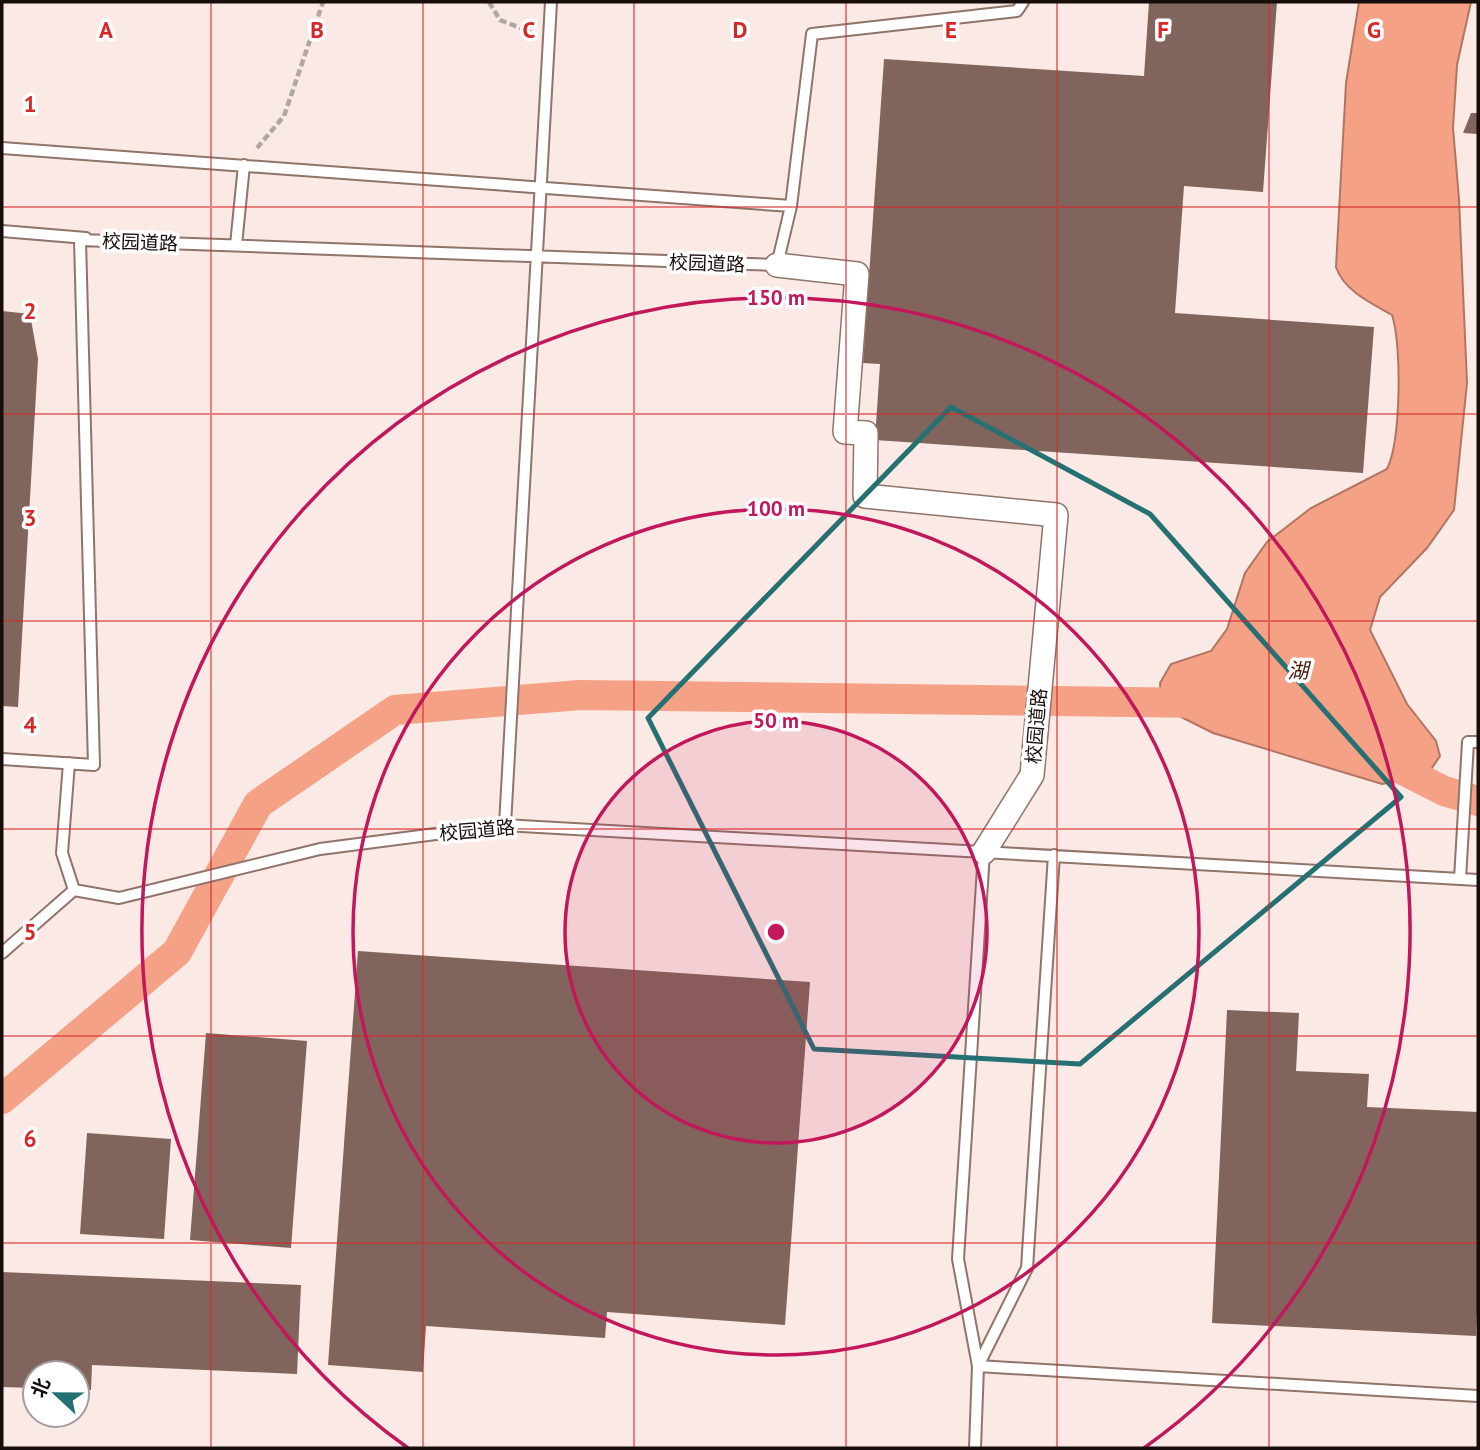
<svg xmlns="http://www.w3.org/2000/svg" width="1480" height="1450" viewBox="0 0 1480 1450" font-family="'PT Sans','Noto Sans SC',sans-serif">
<rect width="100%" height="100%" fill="#fff8f6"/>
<path fill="#fae9e4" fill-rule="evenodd" d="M2,2h1476v1446h-1476zM35,1373h42v42h-42z"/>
<path fill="#f4a186" stroke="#b27561" stroke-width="2" d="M1359,2h112l-14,63 -4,63 6,71 8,184 -13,127 -27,38 -47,49 -10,33 37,74 29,37 4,15 -10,15 -15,7 -33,6 -169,-51 -42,-21 -10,-16 -1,-13 11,-19 40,-13 16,-22 18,-56 22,-31 44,-34 76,-39c14,-28 15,-124 5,-154 -21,-12 -48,-24 -56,-48l10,-184z"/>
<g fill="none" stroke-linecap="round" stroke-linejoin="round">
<path stroke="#f4a186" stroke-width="30" d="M1381,759l63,32 34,10
M2,1099l175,-147 81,-148 137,-94 185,-15 626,8"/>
</g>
<path fill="#81655c" d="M1149,2h128l-14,190 -79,-6 -9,127 199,14 -11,146 -488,-33 5,-76 -17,-1 21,-304 260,17z
M1471,113h7v21l-15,-1z
M2,311l28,3 8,45 -20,348 -16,-1z
M358,951l452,31 -25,343 -178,-13 -2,26 -179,-12 -3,46 -95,-7z
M1227,1010l72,3 -3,58 73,3 -2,33 111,5v178l-2,46 -264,-13z
M206,1033l101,8 -16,207 -101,-8z
M87,1133l84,6 -7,100 -84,-5z
M2,1272l299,13 -4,89 -205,-9 -1,25h-14v-17h-42v15l-33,-1z"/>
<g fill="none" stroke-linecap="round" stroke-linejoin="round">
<defs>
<path id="service" d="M2,148l789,58
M2,231l84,7
M236,245l8,-80
M2,759l92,6 -14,-525 697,25 14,-59 21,-172 205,-23 6,-9
M69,763l-7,90 12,37
M505,825l46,-823
M1460,879l8,-137h10
M2,953l72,-63 45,8 201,-49 185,-24 973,55
M978,1366l49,-98 27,-413
M978,1366l500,30
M975,1448l3,-82 -20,-107 26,-407"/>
<path id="minor" d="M777,265l80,9 -12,158 21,1 -1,63 191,19 -24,260 -48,77"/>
</defs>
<use href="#service" stroke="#90746a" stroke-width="14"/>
<use href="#minor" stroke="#90746a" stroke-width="26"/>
<path stroke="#afa7a5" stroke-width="4.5" stroke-dasharray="7 3.5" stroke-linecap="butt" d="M489,2l11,18 31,12
M257,148l27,-32 39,-114"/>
<use href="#service" stroke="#fff" stroke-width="10"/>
<use href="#minor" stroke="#fff" stroke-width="23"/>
</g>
<path fill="none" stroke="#257073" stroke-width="5" stroke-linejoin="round" d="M951,407l199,107 251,283 -321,267 -266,-15 -166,-331z"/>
<path fill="none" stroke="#d62828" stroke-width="2" stroke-opacity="0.55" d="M211,2v1446M423,2v1446M634,2v1446M846,2v1446M1057,2v1446M1269,2v1446M2,207h1476M2,414h1476M2,621h1476M2,829h1476M2,1036h1476M2,1243h1476"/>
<circle cx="776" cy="932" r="211" fill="#c2185b" fill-opacity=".12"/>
<g fill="none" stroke="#c2185b" stroke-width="3.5">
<circle cx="776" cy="932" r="211"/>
<circle cx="776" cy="932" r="423"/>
<path d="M408 1448A634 634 0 1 1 1144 1448"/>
</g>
<g text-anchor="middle" stroke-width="7" stroke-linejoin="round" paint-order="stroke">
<g font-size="19" fill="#170d0a" stroke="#fff">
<text transform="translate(140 242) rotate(2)" y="7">校园道路</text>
<text transform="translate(707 263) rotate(2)" y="7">校园道路</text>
<text transform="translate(1036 726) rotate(-85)" y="7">校园道路</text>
<text transform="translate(477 830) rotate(-5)" y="7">校园道路</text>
</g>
<g font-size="21" font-style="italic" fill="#4a1806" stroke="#fff">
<text x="1298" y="678">湖</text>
</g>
</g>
<g font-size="23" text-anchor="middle" font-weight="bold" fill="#d62828" stroke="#fff" stroke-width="7" stroke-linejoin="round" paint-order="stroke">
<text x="106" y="38">A</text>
<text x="317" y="38">B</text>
<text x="529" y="38">C</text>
<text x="740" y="38">D</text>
<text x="951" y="38">E</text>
<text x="1163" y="38">F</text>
<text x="1374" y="38">G</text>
<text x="30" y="112">1</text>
<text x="30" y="319">2</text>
<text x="30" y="526">3</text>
<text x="30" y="733">4</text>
<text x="30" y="940">5</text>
<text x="30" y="1147">6</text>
</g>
<circle cx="776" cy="932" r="10" fill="#c2185b" stroke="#fff" stroke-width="3.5"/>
<g font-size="21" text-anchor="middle" font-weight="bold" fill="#c2185b" stroke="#fff" stroke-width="7" stroke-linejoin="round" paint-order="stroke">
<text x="776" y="305">150 m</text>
<text x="776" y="516">100 m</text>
<text x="776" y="728">50 m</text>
</g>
<rect width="1480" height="1450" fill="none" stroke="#170d0a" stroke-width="7"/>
<g transform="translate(56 1394) rotate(292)"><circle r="33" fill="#ffffff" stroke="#a29e9d" stroke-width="2"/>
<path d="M0-5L12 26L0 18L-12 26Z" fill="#257073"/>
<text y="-10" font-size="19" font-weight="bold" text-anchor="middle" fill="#170d0a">北</text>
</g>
</svg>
